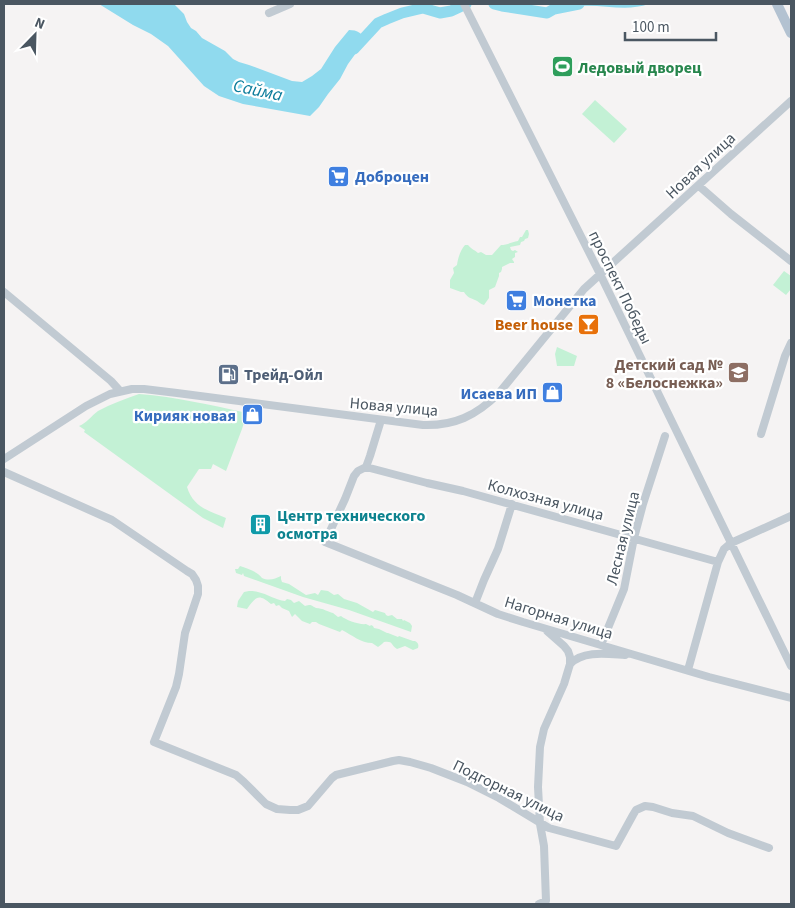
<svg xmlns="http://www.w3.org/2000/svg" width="795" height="908" viewBox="0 0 795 908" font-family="'Source Sans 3',sans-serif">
<rect width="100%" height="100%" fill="#f5f3f3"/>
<path fill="#c3f1d5" d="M595,100l32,29 -13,14 -32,-29z
M526,230h2l1,4 -1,4 -3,1 -1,2 -3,1 -1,3 -10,2 1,3 2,1 2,-1 3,2 -3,1v4l-3,2 2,3v1h-4l-8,4v2l-1,3 -2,1v3l-4,11 -6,3v8l-5,7c-4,-1 -6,-4 -9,-5 -5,-2 -8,-3 -11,-8h-3l-11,-4v-8l4,-7 -1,-5 4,-3c1,-7 3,-14 8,-20h3c3,4 7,5 10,8l3,-1 5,3h6l9,-10c6,0 11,-3 17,-4l2,-4h2z
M784,271l7,5v13l-5,6 -13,-10z
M557,347l20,9 -3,10h-17l-2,-12z
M139,394c37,3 72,11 108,19l-5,16 -16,42 -13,-7 -2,5h-12l-12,18c6,20 22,24 39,31l-3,10 -20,-10 -119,-86 1,-2 -6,-4c8,-3 12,-10 19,-15 13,-7 27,-12 41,-17z
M240,566c7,2 18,6 22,12 7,3 13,1 19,-2v3l1,3 7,2 17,11 9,-2 3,2 3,-5 7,1 6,4 4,-1 6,5 13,4 16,9 2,-2 10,3 1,2 2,1 4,-1 5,4h5l1,2 1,-1 6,3 2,3 -1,6 -62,-22 -46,-13 -59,-21 -1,-3 -1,2 -6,-2 -1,-4h3z
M249,591c3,0 6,0 9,1 9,2 18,8 27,9l2,-2 4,1 3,3 5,-2 6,5c7,-2 5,-1 11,2 7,0 12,4 17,5l5,4 3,-1c5,4 18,9 25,8l4,2 1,-1 2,1 1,2 5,1 8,4h1l10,4 1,-1 14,5h2c3,2 4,3 3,7l-5,2 -8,-4 -8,3c-7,-4 -3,-8 -13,-7l-2,2 -4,3 -6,-4c-11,0 -20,-8 -30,-13l-2,2 -21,-8 -3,-2h-4l-2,2 -8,-3 -7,-7 -3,3 -3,-6 -7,-3 -3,-3 -3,1 -2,-3 -3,1c-13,-11 -15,-7 -24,5l-10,-2 1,-6 6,-9z"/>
<path fill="#90daee" d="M99,4h75l10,10 3,8 4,6 5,3 6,7 23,13 8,8 6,3 10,3 43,16 10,1 10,-6 9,-7 14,-22 14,-17c8,0 15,3 15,12l-16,22 -8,15 -12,15 -9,13 -9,9 -67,-12 -24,-8 -15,-10 -36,-40 -17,-12 -18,-9z
M554,4h95c-23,8 -46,0 -70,2 -8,1 -15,5 -23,5l-3,-4z"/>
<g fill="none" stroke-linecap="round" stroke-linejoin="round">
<path stroke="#90daee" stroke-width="11" d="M494,4l8,2 45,7 7,-4 25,-5
M354,49l24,-26 9,-4 15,-6 21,-5 17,5 11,-2 15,-7"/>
<path stroke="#c1cad2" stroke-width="8" d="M464,4l136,270 191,392
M269,13l21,-9
M699,186l32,28 60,47
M4,292l107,89 9,10
M381,420l-11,36 -4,11 -8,4 -4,5 -9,23 -20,43 132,53 41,19 25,8 186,55 82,21
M761,434l24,-78 6,-13
M4,459l82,-53 24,-12 22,-5h12l33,4 246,32c31,1 53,-9 76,-32l85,-104 207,-188
M366,467l61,16 36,8 255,71
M4,472l108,48 75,51 5,3 4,6 2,6v8l-13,39 -6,41 -3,13 -22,55 82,33 8,7 22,22 11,5 13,1h8l10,-4 24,-28 4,-3 57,-14 6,-1 11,2 21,6 36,14 32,16 50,30 67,18 17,-31 3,-5 9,-4 8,1 19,6 21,3 35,17 41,15
M475,603l9,-23 14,-31 14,-45
M601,645l23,-56 10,-51 9,-34 22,-68
M570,664c13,-14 38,-10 55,-9
M688,670l30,-108 6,-13 7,-6 60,-27
M539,904l7,-3 -2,-55 -4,-22 -2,-37 2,-40 4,-18 20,-45 6,-20v-7l-2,-6 -4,-5 -17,-15"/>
<path stroke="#b3c2d1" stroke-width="10" d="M777,4l14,29"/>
</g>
<defs>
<symbol id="stadium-square" viewBox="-11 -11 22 22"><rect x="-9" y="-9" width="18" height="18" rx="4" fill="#2e9e5b" stroke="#fff"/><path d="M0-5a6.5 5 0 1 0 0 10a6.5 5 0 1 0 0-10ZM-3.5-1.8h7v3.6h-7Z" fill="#fff"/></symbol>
<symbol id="supermarket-square" viewBox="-11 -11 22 22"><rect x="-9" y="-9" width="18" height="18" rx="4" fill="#3f7fe0" stroke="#fff"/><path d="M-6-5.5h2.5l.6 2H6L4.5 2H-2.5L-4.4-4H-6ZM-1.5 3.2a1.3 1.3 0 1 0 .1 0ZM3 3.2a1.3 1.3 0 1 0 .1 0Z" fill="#fff"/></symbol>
<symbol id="bar-square" viewBox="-11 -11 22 22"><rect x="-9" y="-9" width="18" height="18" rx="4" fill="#e8710a" stroke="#fff"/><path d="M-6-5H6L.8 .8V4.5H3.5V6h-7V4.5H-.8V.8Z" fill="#fff"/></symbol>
<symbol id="school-square" viewBox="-11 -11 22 22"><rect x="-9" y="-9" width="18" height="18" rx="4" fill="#8d6e63" stroke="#fff"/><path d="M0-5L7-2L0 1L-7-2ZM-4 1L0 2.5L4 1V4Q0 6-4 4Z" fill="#fff"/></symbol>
<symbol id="fuel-square" viewBox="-11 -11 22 22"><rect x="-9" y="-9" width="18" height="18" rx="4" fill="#5c6f8a" stroke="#fff"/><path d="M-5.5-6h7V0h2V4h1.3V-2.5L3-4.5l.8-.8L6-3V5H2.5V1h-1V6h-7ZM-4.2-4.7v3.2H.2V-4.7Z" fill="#fff"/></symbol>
<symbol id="shop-square" viewBox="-11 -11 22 22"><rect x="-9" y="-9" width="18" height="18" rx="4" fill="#3f7fe0" stroke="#fff"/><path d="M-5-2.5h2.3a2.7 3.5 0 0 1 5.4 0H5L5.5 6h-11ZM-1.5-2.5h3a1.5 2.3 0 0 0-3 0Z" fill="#fff"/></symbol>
<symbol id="building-square" viewBox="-11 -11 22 22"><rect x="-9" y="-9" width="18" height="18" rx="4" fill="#0f9aa8" stroke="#fff"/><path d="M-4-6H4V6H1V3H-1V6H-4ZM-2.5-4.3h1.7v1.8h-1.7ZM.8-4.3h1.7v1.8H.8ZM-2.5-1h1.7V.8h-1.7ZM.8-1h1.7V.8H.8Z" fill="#fff"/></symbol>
</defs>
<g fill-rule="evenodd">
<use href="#stadium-square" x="550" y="54" width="25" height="25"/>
<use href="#supermarket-square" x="326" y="164" width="25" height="25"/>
<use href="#supermarket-square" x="504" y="288" width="25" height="25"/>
<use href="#bar-square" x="576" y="312" width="25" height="25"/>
<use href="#school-square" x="726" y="360" width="25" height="25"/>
<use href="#fuel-square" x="216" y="362" width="25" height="25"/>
<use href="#shop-square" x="540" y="380" width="25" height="25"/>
<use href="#shop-square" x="240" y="402" width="25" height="25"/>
<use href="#building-square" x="248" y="512" width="25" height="25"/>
</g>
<g text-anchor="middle" stroke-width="4.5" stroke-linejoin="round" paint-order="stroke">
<g font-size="16" font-weight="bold" fill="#27864d" stroke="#fff" text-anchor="start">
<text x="578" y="73">Ледовый дворец</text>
</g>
<g font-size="16" fill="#4a5661" stroke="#fff">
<text transform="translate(700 165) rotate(-43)" y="6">Новая улица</text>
<text transform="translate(621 287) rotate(64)" y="6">проспект Победы</text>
<text transform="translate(394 406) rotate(5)" y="6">Новая улица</text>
<text transform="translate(546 499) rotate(15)" y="6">Колхозная улица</text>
<text transform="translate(622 538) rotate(-76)" y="6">Лесная улица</text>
<text transform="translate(559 617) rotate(17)" y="6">Нагорная улица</text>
<text transform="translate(509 790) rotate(26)" y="6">Подгорная улица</text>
</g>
<g font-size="16" font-weight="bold" fill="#366cbe" stroke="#fff" text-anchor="start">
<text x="355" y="182">Доброцен</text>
<text x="533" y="306">Монетка</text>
<text x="537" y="399" text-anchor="end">Исаева ИП</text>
<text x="236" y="421" text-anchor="end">Кирияк новая</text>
</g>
<g font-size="16" font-weight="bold" fill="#c56008" stroke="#fff" text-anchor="end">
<text x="573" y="330">Beer house</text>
</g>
<g font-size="16" font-weight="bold" fill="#785e54" stroke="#fff" text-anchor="end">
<text x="723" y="370">Детский сад №<tspan x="723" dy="18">8 «Белоснежка»</tspan></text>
</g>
<g font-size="16" font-weight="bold" fill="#4e5e75" stroke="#fff" text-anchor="start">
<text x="244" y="380">Трейд-Ойл</text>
</g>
<g font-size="16" font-weight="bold" fill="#0d838f" stroke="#fff" text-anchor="start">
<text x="277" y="521">Центр технического<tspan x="277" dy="18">осмотра</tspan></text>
</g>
<g font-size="18" font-style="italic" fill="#0c7c9b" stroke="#fff">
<text transform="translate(258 90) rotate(12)" y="6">Сайма</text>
</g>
</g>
<rect width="795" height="908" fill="none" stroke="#4a5661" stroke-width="10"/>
<g transform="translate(35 35) rotate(23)" stroke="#ffffff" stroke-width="4" paint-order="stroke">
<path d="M0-4L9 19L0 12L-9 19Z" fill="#4a5661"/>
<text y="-8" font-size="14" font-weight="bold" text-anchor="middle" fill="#4a5661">N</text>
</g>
<path d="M625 32v8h91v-8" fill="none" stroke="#4a5661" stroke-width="2.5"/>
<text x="632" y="32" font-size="15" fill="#4a5661" stroke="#ffffff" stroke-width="4" paint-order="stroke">100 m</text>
</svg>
